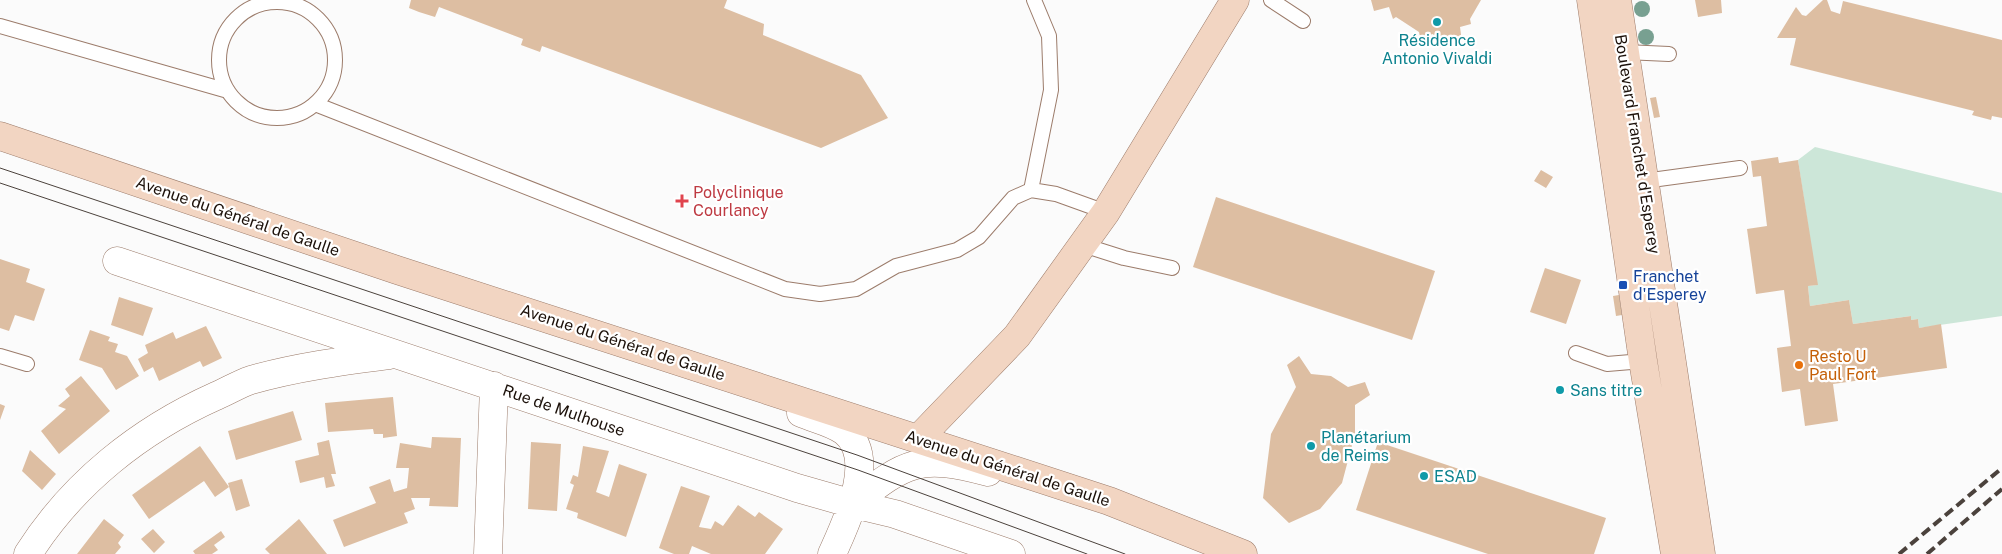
<svg xmlns="http://www.w3.org/2000/svg" width="2002" height="554" viewBox="0 0 2002 554" font-family="'Public Sans',sans-serif">
<rect width="100%" height="100%" fill="#fbfbfb"/>
<path fill="#cce6d8" d="M1815,147l187,46v123l-83,12 -1,-9 -7,1v-4l-58,8 -4,-24 -39,6 -2,-20 9,-1 -19,-125z"/>
<path fill="#ddbea2" d="M411,0h316l-3,8 40,16 -1,11 98,40 27,43 -67,30 -279,-102 -2,6 -19,-7 2,-6 -84,-32 -4,10 -16,-5 -10,-4z
M1371,0h110l-11,19 1,5 -11,3 2,15 -25,6 -4,-14 -13,3 -1,-5 -23,-15 -3,2 -4,-12 -15,4z
M1695,0h26l1,13 -24,4z
M1823,0h4l4,11 9,3 3,-13 159,39v78l-10,-2 -1,4 -19,-5 2,-4 -184,-46 6,-27h-19l19,-31 6,8 4,1z
M1656,97l4,20 -6,1 -4,-20z
M1778,157l1,6 19,-3 20,125 -10,1 2,20 39,-6 4,24 58,-8v4l7,-1 1,9 22,-4 6,44 -114,16 5,37 -33,5 -5,-37 -18,3 -5,-44 14,-2 -7,-56 -28,4 -9,-65 20,-3 -6,-50 -8,1 -2,-16z
M1541,170l12,7 -7,11 -12,-7z
M1216,197l219,74 -23,69 -219,-73z
M0,259l30,10 -4,13 19,7 -11,32 -19,-6 -6,16 -9,-3z
M1545,268l36,12 -15,44 -36,-12z
M1619,295l3,20 -6,1 -3,-20z
M119,297l34,11 -10,28 -32,-11z
M206,326l16,32 -19,9 -3,-6 -41,20 -6,-14 -9,5 -6,-13 10,-6 -3,-8 28,-13 3,7z
M90,330l20,7 -2,4 10,3 -3,8 12,4 12,20 -23,14 -14,-22 -23,-8z
M1299,356l12,18 20,2 17,11 17,-5 5,13 -15,10v29l-13,49 -22,26 -31,14 -26,-25 8,-64 25,-47 -9,-22z
M81,376l29,35 -51,43 -18,-23 25,-22 -8,-3 12,-10 -5,-7z
M393,397l4,39 -14,2v-4h-9l-1,-5 -45,3 -3,-29z
M0,404l5,2 -5,14z
M293,411l9,29 -66,20 -8,-29z
M432,437l29,1 -3,69 -29,-1 1,-8h-19l4,11 -11,4 4,10 -64,24 -11,-27 43,-17 -7,-16 21,-8 4,13 13,-4 2,-20h-13l4,-25 31,5z
M329,440l7,34h-5l4,12 -9,2 -2,-11 -24,6 -5,-22 24,-6 -2,-12z
M531,442l30,2 -4,67 -29,-2z
M1378,442l228,76 -12,36h-106l-132,-44z
M200,446l29,41 -14,10 -11,-16 -55,38 -17,-24z
M583,446l26,5 -13,41 13,5 10,-33 28,10 -21,63 -49,-19 1,-5 -12,-4 8,-24 -4,-2 3,-8 5,2z
M30,450l26,24 -14,16 -20,-19z
M242,479l8,27 -14,5 -8,-28z
M681,486l29,10 -11,31 12,2 4,-8 8,5 15,-21 17,12 4,-5 24,17 -18,25h-54l-19,-8 -3,8h-15l-15,-6z
M104,519l20,16 -6,8 3,4 -6,7h-38z
M299,519l28,35h-57l-5,-5z
M153,529l12,13 -11,11 -13,-14z
M221,531l4,6 -11,8 4,5 -6,4h-17l-2,-3z"/>
<g fill="none" stroke-linecap="round" stroke-linejoin="round">
<defs>
<path id="lane" d="M1271,0l32,21
M219 60a58 58 0 1 1 116 0a58 58 0 1 1-116 0Z
M0,26l228,65
M1625,52l44,2
M315,104l470,185 35,5 36,-5 40,-23 61,-16 22,-13 34,-39 18,-8 25,4 50,18
M1644,181l96,-13
M1031,190l20,-100 -2,-54 -15,-36
M1083,245l41,13 48,10
M1576,353l31,11 36,-3
M0,356l27,8"/>
<path id="street" d="M117,261l680,227 56,16 42,10 116,40
M801,413c14,6 30,9 43,18 35,26 1,94 -12,123
M853,504c53,-43 67,-50 135,-32
M28,554c45,-71 112,-124 188,-158 12,-5 23,-12 35,-16 45,-13 92,-19 138,-25
M488,554l6,-168"/>
<path id="secondary" d="M1591,0l52,361 32,193
M1617,0l84,554
M0,136l397,134 712,231 134,53
M919,438l98,-102 89,-124 129,-212"/>
</defs>
<use href="#lane" stroke="#9c7c6b" stroke-width="16"/>
<use href="#street" stroke="#9c7c6b" stroke-width="29"/>
<use href="#secondary" stroke="#9c7c6b" stroke-width="29"/>
<use href="#lane" stroke="#fff" stroke-width="14"/>
<use href="#street" stroke="#fff" stroke-width="28"/>
<use href="#secondary" stroke="#f2d5c2" stroke-width="28"/>
<path stroke="#4b423c" stroke-width="1" d="M0,168l857,287 268,99
M0,183l858,287 229,84"/>
<path stroke="#4b423c" stroke-width="4" stroke-dasharray="10 5" stroke-linecap="butt" d="M1899,554l103,-86
M1927,554l75,-65"/>
</g>
<g fill="#78a091">
<circle cx="1642" cy="9" r="8"/>
<circle cx="1646" cy="37" r="8"/>
</g>
<g fill="#0f9aa8" stroke="#fff" stroke-width="2">
<circle cx="1437" cy="22" r="5"/>
<circle cx="1560" cy="390" r="5"/>
<circle cx="1311" cy="446" r="5"/>
<circle cx="1424" cy="476" r="5"/>
</g>
<path fill="#e0444e" stroke="#fff" stroke-width="2" d="M679.5 193.5h5v5h5v5h-5v5h-5v-5h-5v-5h5z"/>
<rect fill="#1a4fb4" stroke="#fff" stroke-width="2" x="1618" y="280" width="10" height="10" rx="2.5"/>
<circle fill="#e8710a" stroke="#fff" stroke-width="2" cx="1799" cy="365" r="5"/>
<g text-anchor="middle" stroke-width="4.5" stroke-linejoin="round" paint-order="stroke">
<g font-size="16" fill="#0d838f" stroke="#fff" text-anchor="start">
<text x="1437" y="46" text-anchor="middle">Résidence<tspan x="1437" dy="18">Antonio Vivaldi</tspan></text>
<text x="1570" y="396">Sans titre</text>
<text x="1321" y="443">Planétarium<tspan x="1321" dy="18">de Reims</tspan></text>
<text x="1434" y="482">ESAD</text>
</g>
<g font-size="16" fill="#1c110a" stroke="#fff">
<text transform="translate(1638 144) rotate(81)" y="6">Boulevard Franchet d'Esperey</text>
<text transform="translate(238 216) rotate(19)" y="6">Avenue du Général de Gaulle</text>
<text transform="translate(623 342) rotate(18)" y="6">Avenue du Général de Gaulle</text>
<text transform="translate(564 410) rotate(19)" y="6">Rue de Mulhouse</text>
<text transform="translate(1008 468) rotate(18)" y="6">Avenue du Général de Gaulle</text>
</g>
<g font-size="16" fill="#be3a42" stroke="#fff" text-anchor="start">
<text x="693" y="198">Polyclinique<tspan x="693" dy="18">Courlancy</tspan></text>
</g>
<g font-size="16" fill="#164399" stroke="#fff" text-anchor="start">
<text x="1633" y="282">Franchet<tspan x="1633" dy="18">d'Esperey</tspan></text>
</g>
<g font-size="16" fill="#c56008" stroke="#fff" text-anchor="start">
<text x="1809" y="362">Resto U<tspan x="1809" dy="18">Paul Fort</tspan></text>
</g>
</g>
</svg>
